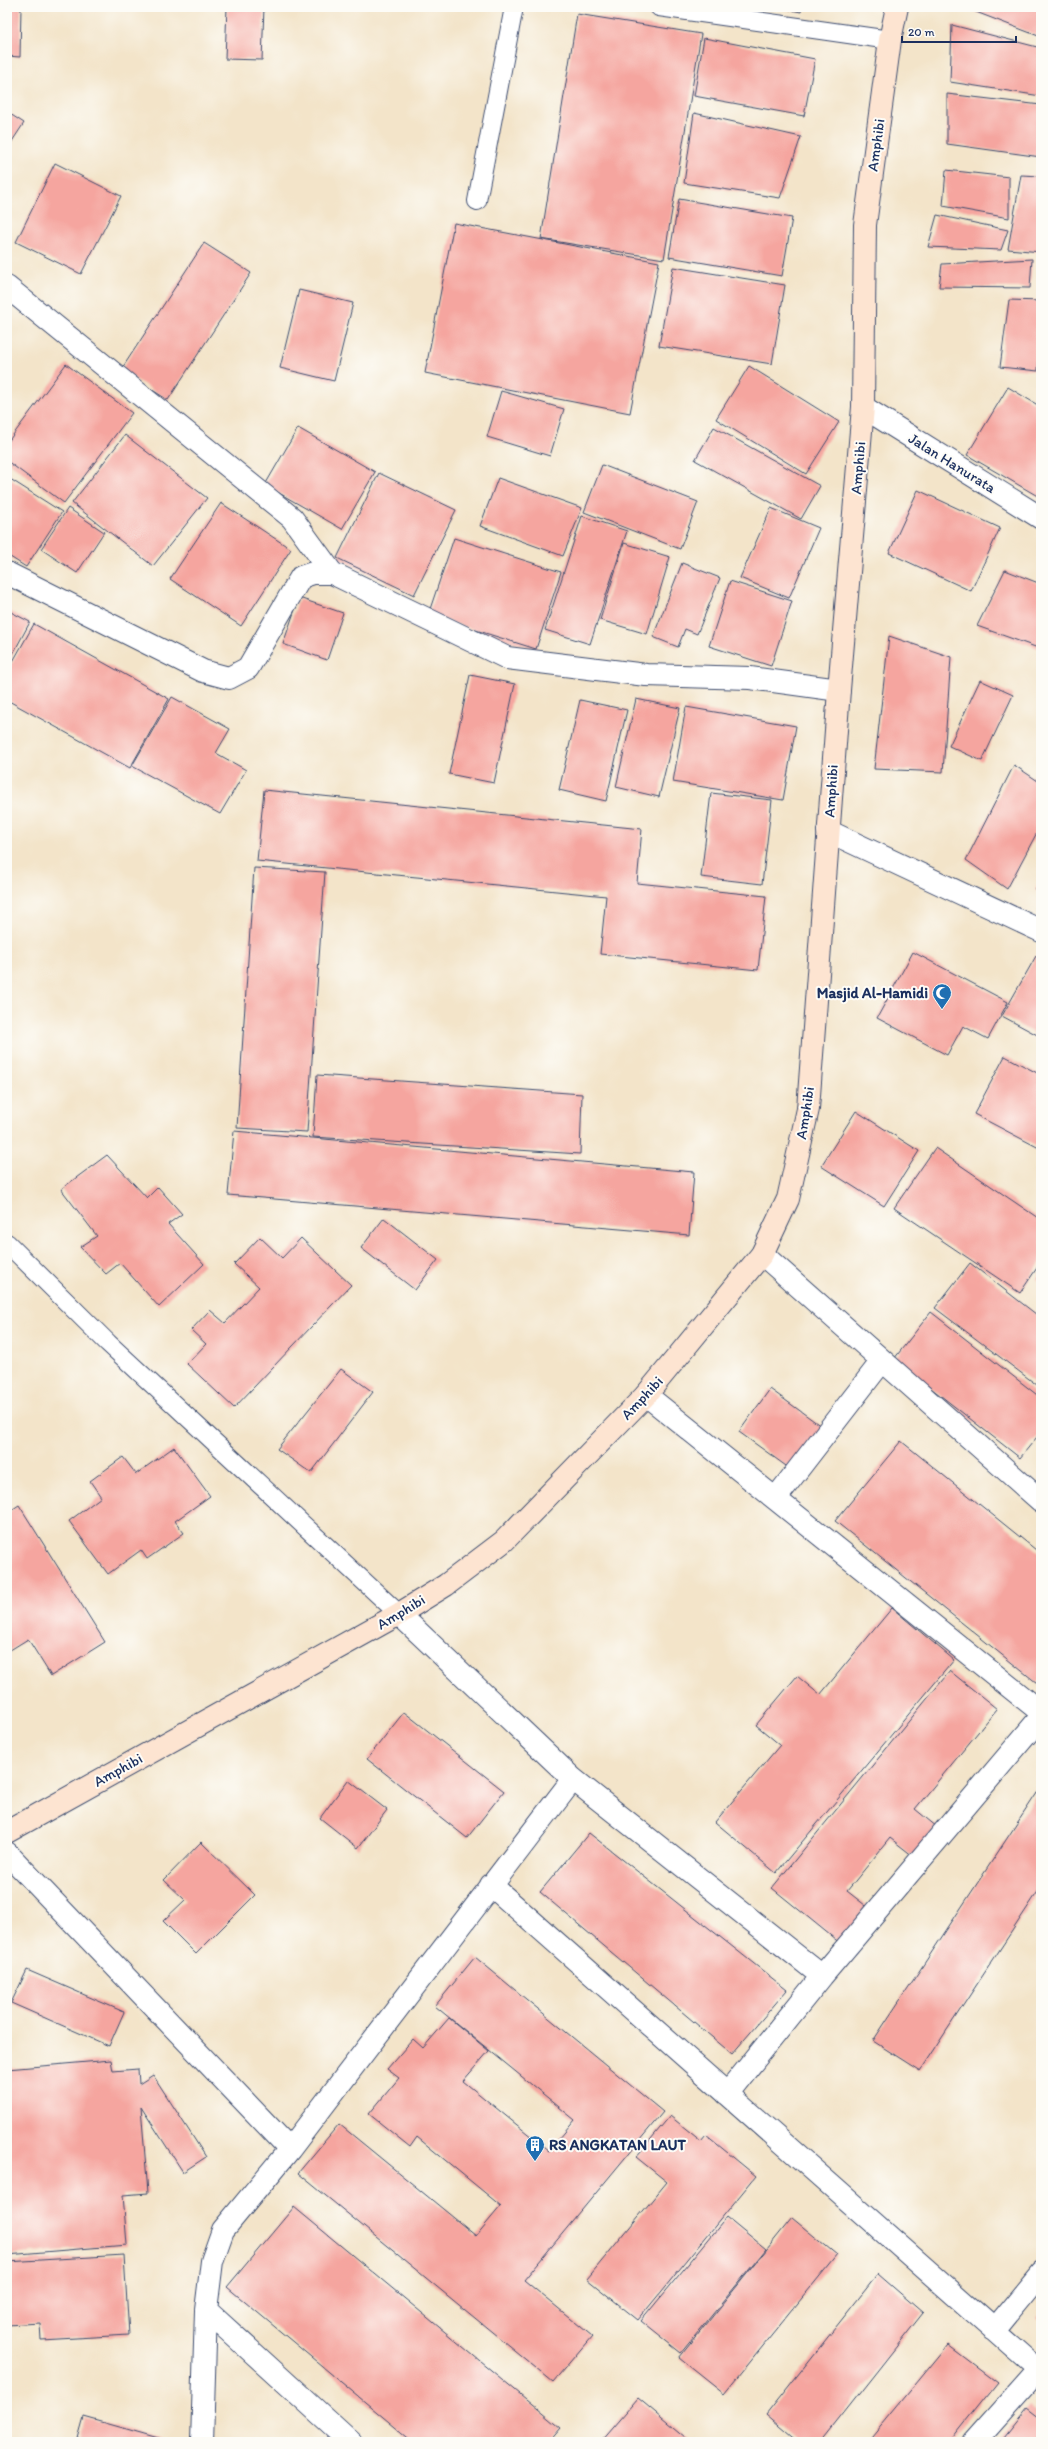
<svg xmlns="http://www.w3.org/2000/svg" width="1048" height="2449" viewBox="0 0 1048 2449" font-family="Itim,sans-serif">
<rect width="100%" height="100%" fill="#fdfcf7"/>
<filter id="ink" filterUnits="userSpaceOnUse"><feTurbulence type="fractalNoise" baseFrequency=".025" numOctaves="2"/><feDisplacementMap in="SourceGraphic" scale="8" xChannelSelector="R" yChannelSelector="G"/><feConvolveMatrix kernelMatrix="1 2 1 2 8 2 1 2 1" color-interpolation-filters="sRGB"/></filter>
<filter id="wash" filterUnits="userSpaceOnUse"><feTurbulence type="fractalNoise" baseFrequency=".012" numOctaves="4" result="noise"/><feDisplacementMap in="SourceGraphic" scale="16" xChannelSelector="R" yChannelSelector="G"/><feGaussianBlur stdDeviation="0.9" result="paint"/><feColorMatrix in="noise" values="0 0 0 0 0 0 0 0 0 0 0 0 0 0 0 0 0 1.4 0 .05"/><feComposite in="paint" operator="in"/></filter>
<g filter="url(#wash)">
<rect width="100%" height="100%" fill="#f3e4c9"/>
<g id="blocks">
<path fill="#f5a59f" d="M7,7h14l-1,50 -13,-1z
M227,7h37l-2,53 -37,-1z
M777,7h25l-1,5z
M963,7h78v30z
M577,14l124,20 -37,225 -123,-20z
M952,25l89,23v48l-91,-14z
M704,38l111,21 -11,57 -110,-20z
M947,94l94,11v52l-94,-13z
M7,112l17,11 -17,26z
M694,113l107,24 -21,61 -96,-15z
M55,163l66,33 -40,78 -65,-32z
M946,170l63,7v41l-66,-12z
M1021,175l20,1v76l-33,-3z
M679,199l113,19 -10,58 -113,-19z
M937,215l71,15 -7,20 -73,-3z
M454,223l205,39 -29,151 -205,-40z
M204,243l47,30 -83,127 -47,-30z
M1032,259l-2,29 -91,-1 3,-23z
M673,267l112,18 -13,79 -113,-18z
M299,290l54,13 -19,78 -54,-13z
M1009,300l32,1 -3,70 -38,-4z
M66,364l66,49 -68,90 -57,-42v-18z
M749,366l90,56 -33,52 -90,-55z
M1008,387l33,20v91l-74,-43z
M501,391l63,18 -14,47 -63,-19z
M714,427l106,59 -19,33 -106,-59z
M298,428l77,44 -33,57 -77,-44z
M125,435l82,63 -54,68 -81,-63z
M602,465l96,37 -18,47 -96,-37z
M379,473l77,37 -42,85 -77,-37z
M7,477l55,35 -36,55 -19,-12z
M498,478l84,30 -19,48 -83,-30z
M918,490l82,38 -29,63 -82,-38z
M221,503l70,46 -50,77 -71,-47z
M68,508l36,24 -27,41 -36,-24z
M771,508l48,20 -30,70 -49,-20z
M582,516l45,15 -37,113 -45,-14z
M454,538l107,34 -25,77 -108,-34z
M624,543l46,14 -23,77 -47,-14z
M682,563l38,15 -23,56 -12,-5 -7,18 -25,-10z
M1005,570l36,14v65l-64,-23z
M730,581l62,20 -21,65 -62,-20z
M299,598l44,15 -16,47 -44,-16z
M7,610l23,12 -23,43z
M34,624l135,75 -39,69 -123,-68v-28z
M889,636l62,21 -8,115 -69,-3z
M470,675l45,9 -21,99 -45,-9z
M980,680l33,15 -31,66 -33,-15z
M172,697l58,32 -14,24 30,17 -26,44 -88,-48z
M636,699l44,9 -21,89 -43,-10z
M580,700l47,10 -21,91 -47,-11z
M686,707l110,19 -13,74 -110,-18z
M1014,765l27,18v42l-34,64 -41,-29z
M264,790l378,39 -5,54 129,13 -8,74 -158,-16 6,-58 -349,-35z
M711,793l61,7 -10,84 -61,-7z
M254,868l71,4 -18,260 -70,-4z
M1041,880v12l-6,-2z
M913,952l95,50 -20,37 -25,-13 -16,29 -70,-37z
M1036,956l5,3v78l-39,-21z
M1005,1056l36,19v74l-67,-35z
M317,1075l265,19 -2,60 -267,-17z
M856,1111l63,40 -35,55 -63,-40z
M234,1131l460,41 -5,63 -461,-40z
M935,1148l106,72v42l-21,31 -126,-85z
M107,1155l40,43 11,-11 24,27 -14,10 36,40 -45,43 -39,-44 -14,11 -26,-27 17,-11 -36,-47z
M384,1218l54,42 -23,30 -54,-42z
M260,1237l22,21 19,-20 50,47 -117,123 -47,-44 19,-20 -15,-14 19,-20 15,13 34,-36 -25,-23z
M970,1263l71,55v70l-106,-80z
M1041,1272v10l-4,-3z
M931,1312l110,86v34l-21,26 -126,-99z
M341,1369l32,23 -62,81 -34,-24z
M770,1389l55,40 -32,42 -54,-39z
M901,1441l140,113v125l-4,4 -202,-162z
M174,1447l36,49 -35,25 9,12 -37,26 -6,-9 -33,24 -39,-53 32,-24 -11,-16 33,-24 13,17z
M19,1505l86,137 -54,34 -23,-37 -21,13v-139z
M892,1608l62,52 -178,213 -61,-51 65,-77 -24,-20 41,-49 23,19z
M950,1671l47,38 -82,100 22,18 -24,29 -23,-18 -43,53 23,18 -29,35 -69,-56z
M404,1712l100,79 -37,47 -100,-79z
M348,1780l39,30 -29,38 -38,-30z
M1041,1787v100l-121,184 -47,-30z
M589,1833l198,157 -55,64 -192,-162z
M201,1842l54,53 -59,59 -33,-33 22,-21 -21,-20z
M475,1957l188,155 -139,168 68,56 -39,46 -255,-209 41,-49 137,112 25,-30 -84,-69 -7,10 -41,-33 30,-36 -12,-9 26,-30 10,9 26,-30 40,33 -26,30 86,70 26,-31 -140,-114z
M27,1970l97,42 -15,34 -98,-43z
M111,2060l2,11 25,-2 1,15 14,-9 53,82 -23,15 -42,-65 7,86 -25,2 4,50 -120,10v-186z
M670,2116l31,25 5,-6 50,41 -118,144 -51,-41 80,-97 -31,-25z
M294,2207l267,221 -12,14h-136l-186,-155z
M727,2217l39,32 -85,104 -40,-32z
M792,2218l45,37 -113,139 -45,-36z
M124,2255l5,80 -88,5 -1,-17 -33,2v-63z
M878,2274l45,39 -102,129h-23l-32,-27z
M1041,2313v9l-4,-4z
M948,2345l49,37 -48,60h-81z
M638,2398l53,44h-91z
M1028,2407l13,10v25h-41z
M84,2417l78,22 -1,3h-84z"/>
</g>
</g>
<g filter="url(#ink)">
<use href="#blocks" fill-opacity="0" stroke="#3b4a6e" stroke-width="1"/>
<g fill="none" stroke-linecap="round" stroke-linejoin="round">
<defs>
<path id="service" d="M659,7l231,33
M477,201l37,-194
M7,1243l101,100 291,271"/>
<path id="minor" d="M7,287l285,231 40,55
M863,407l178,111
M7,573l196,98 26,7 19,-10 53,-91 12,-4h19l175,85 139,17 104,3 89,12
M828,831l213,100
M762,1254l279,247
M646,1395l395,317
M776,1498l106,-137
M399,1614l174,165 249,197
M7,1853l283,296
M491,1885l550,486
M727,2094l95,-118 219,-259
M206,2310l145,132
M994,2330l47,-57
M202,2442l4,-132 6,-49 11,-31 67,-81 283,-370
M974,2442l65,-73"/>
<path id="secondary" d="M7,1832l392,-218 47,-29 58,-44 142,-146 116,-141 26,-55 20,-90 31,-419 24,-283 2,-182 25,-185 7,-33"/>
</defs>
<use href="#service" stroke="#3b4a6e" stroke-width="20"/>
<use href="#minor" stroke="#3b4a6e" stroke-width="24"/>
<use href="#secondary" stroke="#3b4a6e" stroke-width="24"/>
<use href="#service" stroke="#fff" stroke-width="18"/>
<use href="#minor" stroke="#fff" stroke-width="22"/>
<use href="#secondary" stroke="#fde4d1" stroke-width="22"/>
</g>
</g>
<defs>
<symbol id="mosque-pin" viewBox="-11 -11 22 30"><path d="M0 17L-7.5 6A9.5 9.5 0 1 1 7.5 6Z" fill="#1f6fb2" stroke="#fdfcf7"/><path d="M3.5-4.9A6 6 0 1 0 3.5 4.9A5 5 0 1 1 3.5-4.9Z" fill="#fff"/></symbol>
<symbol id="building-pin" viewBox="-11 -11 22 30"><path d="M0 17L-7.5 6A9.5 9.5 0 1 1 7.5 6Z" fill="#1f6fb2" stroke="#fdfcf7"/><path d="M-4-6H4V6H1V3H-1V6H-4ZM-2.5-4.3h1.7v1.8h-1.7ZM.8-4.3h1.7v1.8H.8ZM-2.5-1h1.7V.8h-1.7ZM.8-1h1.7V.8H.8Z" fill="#fff"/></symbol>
</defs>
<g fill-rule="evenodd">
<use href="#mosque-pin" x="931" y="982" width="22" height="30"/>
<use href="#building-pin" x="524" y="2134" width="22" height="30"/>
</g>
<g text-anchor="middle" stroke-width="4" stroke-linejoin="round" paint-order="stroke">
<g font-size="15" fill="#1b2f5e" stroke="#fdfcf7">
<text transform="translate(876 145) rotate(-82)" y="5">Amphibi</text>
<text transform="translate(952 463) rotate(32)" y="5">Jalan Hanurata</text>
<text transform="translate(858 468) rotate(-85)" y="5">Amphibi</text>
<text transform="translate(831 791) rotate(-86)" y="5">Amphibi</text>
<text transform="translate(805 1113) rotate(-81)" y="5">Amphibi</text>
<text transform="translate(642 1398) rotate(-47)" y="5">Amphibi</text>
<text transform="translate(401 1612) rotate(-31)" y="5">Amphibi</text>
<text transform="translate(118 1770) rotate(-29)" y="5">Amphibi</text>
</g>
<g font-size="15" font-weight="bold" fill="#1b2f5e" stroke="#fdfcf7" text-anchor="end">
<text x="928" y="998">Masjid Al-Hamidi</text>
<text x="549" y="2150" text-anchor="start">RS ANGKATAN LAUT</text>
</g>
</g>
<rect width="1048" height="2449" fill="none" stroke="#fdfcf7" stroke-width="24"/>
<path d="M902 36v6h114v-6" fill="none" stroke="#1b2f5e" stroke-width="2"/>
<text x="908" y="36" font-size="12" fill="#1b2f5e" stroke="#fdfcf7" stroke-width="3" paint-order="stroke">20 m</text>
</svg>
